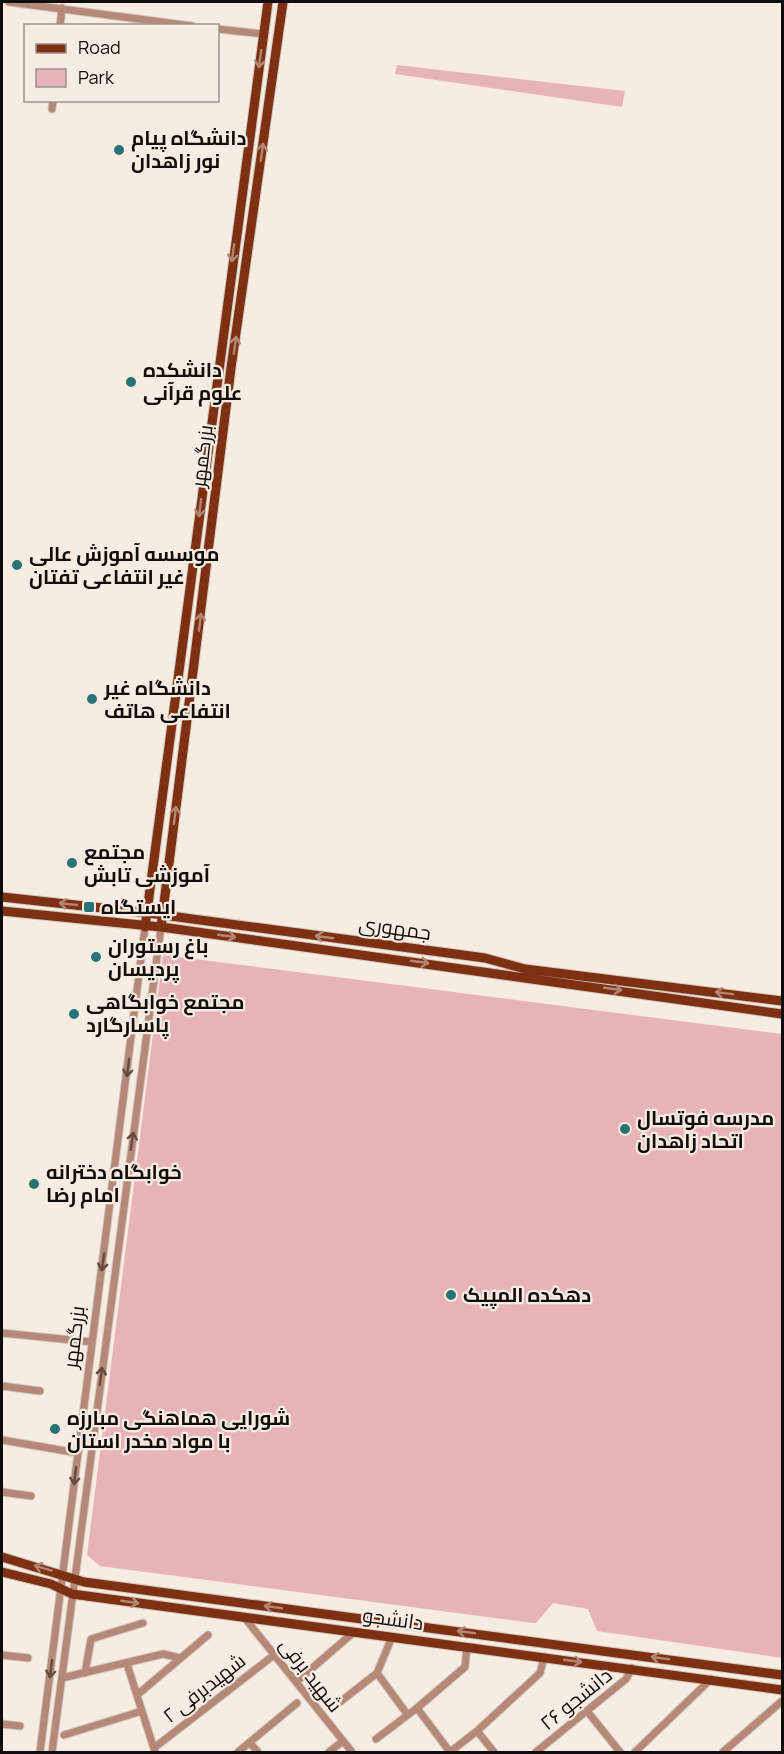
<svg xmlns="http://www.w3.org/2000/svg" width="784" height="1754" viewBox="0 0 784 1754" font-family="Manrope,Cairo,sans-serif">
<rect width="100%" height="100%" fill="#f7ece2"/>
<path fill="#e7b3b7" d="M397,65l228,26 -3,16 -227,-33z
M163,955l619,79v624l-185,-27 -9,-22 -35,-6 -17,20h-3l-433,-57 -13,-11z"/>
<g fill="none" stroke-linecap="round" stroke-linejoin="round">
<defs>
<path id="minor" d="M9,2l183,24
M60,26l2,-18
M218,29l45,5
M52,109l1,-9
M2,1333l90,9
M2,1386l38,5
M2,1440l76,13
M2,1492l29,4
M244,1617l108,135
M2,1655l26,3
M127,1664l28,88
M85,1673l6,-34 52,-16
M377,1673l30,41
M62,1678l101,-24 17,4
M296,1682l58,-50
M137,1695l71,-60
M340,1702l37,-29 15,-36
M417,1708l33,44
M587,1711l33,41
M2,1724l18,2
M477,1731l17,21
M64,1735l78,-24
M376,1739l41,-31 48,-41 2,-20
M250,1743l8,9
M154,1748l120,-93
M40,1752l105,-825
M52,1752l109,-825
M238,1752l59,-49
M329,1752l14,-11
M450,1752l27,-21 63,-58 4,-16
M536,1752l90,-73 6,-11
M635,1752l76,-73
M723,1752l59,-51"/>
<path id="major" d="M2,897l146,16 337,45 40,11 257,32
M2,911l159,16 621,87
M145,927l123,-925
M161,927l70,-559 52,-366
M2,1557l82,25 698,93
M2,1572l49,12 21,10 710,96"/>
</defs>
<use href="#minor" stroke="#d2c8bf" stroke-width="9"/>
<use href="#major" stroke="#d2c8bf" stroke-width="11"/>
<use href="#minor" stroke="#b68878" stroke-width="7"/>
<use href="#major" stroke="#7d3012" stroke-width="9"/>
</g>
<defs><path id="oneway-shaft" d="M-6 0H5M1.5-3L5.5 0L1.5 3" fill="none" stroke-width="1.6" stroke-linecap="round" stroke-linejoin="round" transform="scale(1.5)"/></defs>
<g stroke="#b48570">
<use href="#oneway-shaft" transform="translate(260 59) rotate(98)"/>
<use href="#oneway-shaft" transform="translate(262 152) rotate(-82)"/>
<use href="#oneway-shaft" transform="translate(233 253) rotate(98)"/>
<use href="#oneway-shaft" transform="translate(235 345) rotate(-82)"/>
<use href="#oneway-shaft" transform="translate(200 508) rotate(97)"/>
<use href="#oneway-shaft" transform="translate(200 622) rotate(-83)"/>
<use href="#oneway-shaft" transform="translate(175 815) rotate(-83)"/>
<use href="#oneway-shaft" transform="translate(68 904) rotate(-174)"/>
<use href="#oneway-shaft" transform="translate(227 936) rotate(8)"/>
<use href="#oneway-shaft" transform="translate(324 937) rotate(-172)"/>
<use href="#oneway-shaft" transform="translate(420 962) rotate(8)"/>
<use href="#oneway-shaft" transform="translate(613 989) rotate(8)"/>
<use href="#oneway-shaft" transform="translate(724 993) rotate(-173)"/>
<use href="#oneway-shaft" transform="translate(43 1568) rotate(-163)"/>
<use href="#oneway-shaft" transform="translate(130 1602) rotate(8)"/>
<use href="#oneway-shaft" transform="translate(273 1607) rotate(-172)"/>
<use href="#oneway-shaft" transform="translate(466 1632) rotate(-172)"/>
<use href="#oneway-shaft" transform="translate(660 1658) rotate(-172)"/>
<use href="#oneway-shaft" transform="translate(573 1661) rotate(8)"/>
</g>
<g stroke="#644a41">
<use href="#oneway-shaft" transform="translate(128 1068) rotate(97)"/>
<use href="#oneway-shaft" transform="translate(132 1141) rotate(-82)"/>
<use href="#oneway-shaft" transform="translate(103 1262) rotate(98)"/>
<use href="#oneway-shaft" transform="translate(101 1376) rotate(-82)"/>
<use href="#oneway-shaft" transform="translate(75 1476) rotate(97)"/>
<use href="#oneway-shaft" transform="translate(51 1669) rotate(97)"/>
</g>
<g fill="#287375" stroke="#f7ece2" stroke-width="2">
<circle cx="119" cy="150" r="6"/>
<circle cx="131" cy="382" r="6"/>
<circle cx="17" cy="565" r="6"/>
<circle cx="92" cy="699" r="6"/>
<circle cx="72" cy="863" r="6"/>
<rect x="83" y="901" width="12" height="12" rx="3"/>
<circle cx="96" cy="957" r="6"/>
<circle cx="74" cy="1014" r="6"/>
<circle cx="625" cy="1129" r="6"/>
<circle cx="34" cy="1184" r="6"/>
<circle cx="451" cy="1295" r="6"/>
<circle cx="55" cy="1429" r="6"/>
</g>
<g text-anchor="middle" stroke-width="4.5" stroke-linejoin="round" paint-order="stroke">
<g font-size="20" font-weight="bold" fill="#110d0a" stroke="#f7ece2" text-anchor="start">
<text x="131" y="145">دانشگاه پیام<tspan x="131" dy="23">نور زاهدان</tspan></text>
<text x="143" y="377">دانشکده<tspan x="143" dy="23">علوم قرآنی</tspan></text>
<text x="29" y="561">موسسه آموزش عالی<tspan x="29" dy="23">غیر انتفاعی تفتان</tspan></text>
<text x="104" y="695">دانشگاه غیر<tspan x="104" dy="23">انتفاعی هاتف</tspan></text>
<text x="84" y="859">مجتمع<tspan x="84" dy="23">آموزشی تابش</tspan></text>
<text x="101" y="914">ایستگاه</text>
<text x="108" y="953">باغ رستوران<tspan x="108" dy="23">پردیسان</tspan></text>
<text x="86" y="1009">مجتمع خوابگاهی<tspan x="86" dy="23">پاسارگارد</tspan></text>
<text x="637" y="1125">مدرسه فوتسال<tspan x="637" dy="23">اتحاد زاهدان</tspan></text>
<text x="46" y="1179">خوابگاه دخترانه<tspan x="46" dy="23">امام رضا</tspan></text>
<text x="463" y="1302">دهکده المپیک</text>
<text x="67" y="1425">شورایی هماهنگی مبارزه<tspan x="67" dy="23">با مواد مخدر استان</tspan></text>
</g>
<g font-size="20" fill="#110d0a" stroke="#f7ece2">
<text transform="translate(202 456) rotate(-83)" y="7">بزرگمهر</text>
<text transform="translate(395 928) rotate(8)" y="7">جمهوری</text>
<text transform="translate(74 1337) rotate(-83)" y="7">بزرگمهر</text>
<text transform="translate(393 1619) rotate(8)" y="7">دانشجو</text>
<text transform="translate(311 1675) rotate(52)" y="7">شهید برفی</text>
<text transform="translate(204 1688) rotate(-38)" y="7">شهیدبرفی ۲</text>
<text transform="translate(576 1699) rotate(-39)" y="7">دانشجو ۲۶</text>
</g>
</g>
<rect width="784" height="1754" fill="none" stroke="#110d0a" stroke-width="6"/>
<rect x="24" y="24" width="195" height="78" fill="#f7ece2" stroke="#9b938c" stroke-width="1.5"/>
<rect x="36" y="44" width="30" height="9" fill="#7d3012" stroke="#9b938c" stroke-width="1.5"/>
<text x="78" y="54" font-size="18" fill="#110d0a">Road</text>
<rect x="36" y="69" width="30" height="18" fill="#e7b3b7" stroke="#9b938c" stroke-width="1.5"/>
<text x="78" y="84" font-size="18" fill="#110d0a">Park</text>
</svg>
